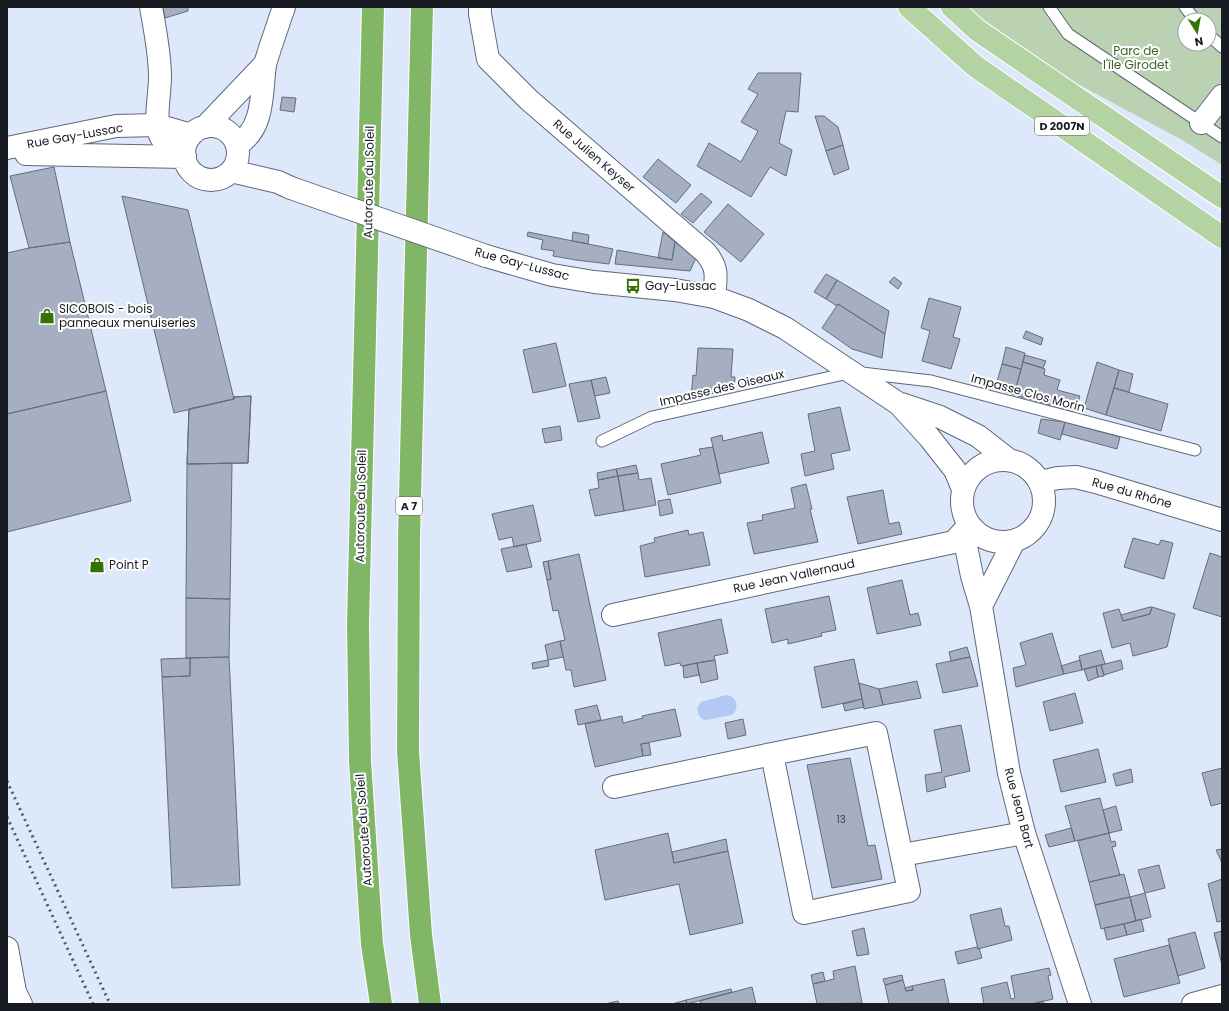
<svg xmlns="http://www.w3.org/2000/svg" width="1229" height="1011" viewBox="0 0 1229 1011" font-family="Poppins,sans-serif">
<rect width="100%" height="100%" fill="#dee8fb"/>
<path fill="#bbd2b2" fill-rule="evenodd" d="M952,7h270v158l-38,-24 -207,-111zM1185,20h24v24h-24z"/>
<path fill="#b3c9f5" d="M726,695c11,1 14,13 6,20l-26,5 -4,-1 -4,-5 -1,-6 4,-6z"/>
<path fill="#a6afc1" stroke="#646d7d" d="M163,7h25v4l-23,7z
M758,73h43l-3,39 -12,-1 -7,32 13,7 -6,26 -16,-9 -19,30 -54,-31 12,-23 32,19 17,-31 -17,-9 17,-28 -10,-5z
M282,97l14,1 -2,14 -14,-2z
M815,116h9l14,11 5,18 -17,6z
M843,145l6,24 -15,6 -8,-24z
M658,159l33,26 -15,18 -33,-26z
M54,167l16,75 -41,6 -19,-72z
M701,193l11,9 -19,21 -12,-9z
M122,196l66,14 46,189 -60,14z
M728,204l36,30 -23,28 -37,-30z
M528,232l85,17 -4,15 -33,-4 -23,-4 1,-5 -13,-2 2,-9 -16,-4z
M573,232l16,3 -1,9 -16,-3z
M663,232l12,10 -3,18 -14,-2z
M70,242l36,149 -99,23v-161l22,-5z
M675,242l21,16 -6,13 -75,-7 2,-14 55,10z
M826,274l11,6 -11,19 -12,-7z
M894,277l8,6 -4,6 -9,-7z
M837,280l52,31 -4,23 -47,-30 -1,2 -11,-7z
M929,298l32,9 -8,30 7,2 -9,30 -29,-8 8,-30 -9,-3z
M838,304l47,30 -3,24 -30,-9 -30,-21z
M1026,331l17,7 -2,7 -18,-7z
M556,343l10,43 -33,7 -10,-43z
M1006,347l19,6 -4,16 -19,-5z
M698,348l35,1 -2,28h4l-1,12 -43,9 2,-23 3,1z
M1025,355l21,6 -3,7 -20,-6z
M1023,362l22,7 -1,6 16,5 -3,10 23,6 -5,16 -61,-17z
M1097,362l22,8 -13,45 -22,-7z
M1002,364l19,5 -7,26 -19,-6z
M1119,370l14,4 -4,18 -15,-4z
M606,377l4,16 -15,3 -4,-16z
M591,380l9,38 -22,4 -9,-38z
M1114,388l54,16 -7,27 -55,-16z
M106,391l25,110 -124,31v-118z
M251,396l-3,67 -61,1 2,-55 45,-10v-2z
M251,396l-3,67 -61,1 2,-55 45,-10v-2z
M840,407l10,43 -19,4 3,15 -29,7 -4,-22 14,-3 -7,-37z
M1041,419l24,3 -5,18 -22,-7z
M1065,422l55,15 -3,12 -55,-15z
M560,426l2,14 -17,3 -3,-14z
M762,432l7,31 -50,11 -8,-36 11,-3 1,6z
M713,447l8,36 -53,12 -7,-31 40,-9 -2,-6z
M232,463l-2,136 -44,-1 1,-134z
M636,465l2,8 -20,3 -2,-7z
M616,469l2,7 -20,4 -1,-7z
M638,473l1,7 12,-2 5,27 -32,6 -6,-35z
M618,476l6,35 -29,5 -6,-26 10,-2 -1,-8z
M806,484l6,25h-2l8,33 -64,12 -7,-31 16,-3 -1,-5 33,-7 -4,-20z
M883,490l6,34 10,-2 3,12 -44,10 -11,-47z
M670,499l3,14 -13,3 -2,-15z
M533,505l8,36 -27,6 -2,-10 -13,3 -7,-26z
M688,530l1,5 14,-3 7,33 -65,12 -5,-31 15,-4 -1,-4z
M1133,538l26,7 2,-5 12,3 -9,36 -40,-12z
M526,544l6,23 -25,5 -6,-23z
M1210,553l12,4v60l-29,-9z
M579,554l27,126 -32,7 -3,-17h-5l-6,-29 5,-1 -7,-30 -5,1 -6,-31 4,-1 -3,-18z
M548,561l3,18 -4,1 -4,-18z
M902,580l8,35 8,-2 3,12 -44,9 -10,-46z
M829,596l7,34 -15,3 1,3 -34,8v-5l-16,4 -7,-34z
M186,598l44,1 -1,58 -43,1z
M1150,607h2l-2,7 -27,7 -2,-6z
M1152,607l23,7 -8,33 -34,9 -3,-13 -18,5 -9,-35 16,-4 4,12 27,-7z
M721,619l7,34 -14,3 1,4 -18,3 -16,3 -1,-3 -15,3 -7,-33z
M1052,633l12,41 -48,13 -3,-19 13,-3 -6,-22z
M560,641l3,16 -15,3 -3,-15z
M967,647l3,10 -19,4 -2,-9z
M1101,650l4,14 -23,6 -3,-14z
M229,657l11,228 -68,3 -10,-211 28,-1v-18z
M970,657l8,29 -35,7 -7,-29z
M190,658v18l-28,1 -1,-18z
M854,659l8,40 -40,9 -8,-41z
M548,660l1,6 -16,3 -1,-6z
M715,660l3,19 -17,4 -4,-20z
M1080,660l2,10 -18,4 -3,-8z
M1121,660l2,9 -19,6 -3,-10z
M697,663l2,12 -15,3 -1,-12z
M1101,665l3,11 -6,1 -2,-11z
M1096,666l2,11 -10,4 -4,-12z
M917,681l4,17 -38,7 -4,-16z
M859,683l20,6 4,16 -19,4z
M1075,693l8,30 -33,8 -7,-29z
M862,699l2,8 -19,4 -2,-7z
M597,705l4,15 -23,5 -3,-15z
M675,709l6,27 -40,8 2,12 -48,11 -10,-43 37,-8 1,7 20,-5 -1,-2z
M743,719l3,16 -18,4 -3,-16z
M961,725l9,46 -26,6 2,10 -19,5 -2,-17 17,-3 -8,-42z
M649,743l2,12 -8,1 -2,-12z
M1098,749l8,33 -45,10 -8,-32z
M850,758l18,88 7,-1 7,34 -50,9 -25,-123z
M1222,768v35l-11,3 -9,-33z
M1131,769l2,13 -17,4 -3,-12z
M1100,798l9,35 -34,8 -10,-35z
M1116,806l6,24 -13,3 -6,-23z
M1071,828l4,13 -26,6 -4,-12z
M668,833l6,30 54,-12 15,72 -53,12 -11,-51 -74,16 -10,-50z
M1109,833l2,9 4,-1 1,5 -4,1 8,28 -31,7 -11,-41z
M726,839l2,12 -54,12 -2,-11z
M1222,849v14l-6,-13z
M1159,865l6,23 -20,5 -7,-23z
M1124,874l6,23 -35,8 -6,-23z
M1222,879v42l-5,1 -9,-38z
M1145,893l6,24 -15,4 -6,-24z
M1130,897l6,24 -35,8 -6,-24z
M1001,908l4,18h4l3,14 -34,9 -8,-34z
M1141,919l3,12 -17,4 -3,-11z
M1124,924l3,11 -20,5 -3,-12z
M864,928l5,26 -12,2 -5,-25z
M1222,931v34l-8,-32z
M1195,932l10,36 -27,8 -10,-37z
M1169,945l11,38 -56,14 -10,-38z
M977,947l1,2 1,-1 3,10 -24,6 -3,-12z
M855,966l7,37 -45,1 -4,-20 21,-5 -1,-8z
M1049,968l2,7 -3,1 5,23 -21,5h-48l-3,-16 26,-6 4,17 4,-1 -4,-22z
M823,972l2,9 -12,3 -2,-9z
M902,975l1,5 -18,5 -2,-6z
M944,979l5,25h-60l-4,-19 18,-5 3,11 7,-1 -1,-4z
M912,986l1,4 -7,1 -1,-3z
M752,987l4,17h-55l-1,-3z
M731,989l1,3 -45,12 -1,-4z
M686,1000l1,4h-15z
M618,1001l1,3h-14z
M1043,1001l1,3h-12z"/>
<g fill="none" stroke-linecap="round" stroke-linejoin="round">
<defs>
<path id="lane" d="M1049,7l19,27 154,103
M1185,7l10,13
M1209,35l13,12
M602,441l50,-24 201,-45 78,9 264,69"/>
<path id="street" d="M151,7c4,23 9,47 9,70 0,16 -6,45 0,58 4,10 17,16 25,22
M480,7v7l8,45 41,41 176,152c14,16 11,25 9,45
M1201,123l21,-27
M613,615l341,-73 15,-17
M876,733l33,158 -105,22 -32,-159z
M614,787l158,-33
M902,855l122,-22
M7,948l8,44 6,12
M1193,1004l29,-8"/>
<path id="secondary" d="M184 153a27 27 0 1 1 54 0a27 27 0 1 1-54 0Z
M205,127l60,-63
M237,145c28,-17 24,-52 28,-80 1,-6 4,-12 5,-17 5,-14 9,-27 14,-41
M7,148l109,-22 41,-1 34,10
M26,154l159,3
M231,171l47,11 13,6
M486,256l66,19 42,7 81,8 39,7 35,13 36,18 114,76 30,33 26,33 8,19
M901,404l39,13 38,19 31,24
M962 501a41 41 0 1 1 82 0a41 41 0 1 1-82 0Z
M1040,482l18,-4 18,-1 20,5 126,38
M969,525l-3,21 6,30 9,30 28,167 15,60 56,171
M981,606l33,-65"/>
<path id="primary" d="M909,7l66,59 247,171
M952,7l25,23 245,167"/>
<path id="highway" d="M373,7l-15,617 2,137 12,183 9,60
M422,7l-13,532 -1,212 13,184 9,69"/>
</defs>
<use href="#lane" stroke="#606878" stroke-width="13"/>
<use href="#street" stroke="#606878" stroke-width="24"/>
<use href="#secondary" stroke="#606878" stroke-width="24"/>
<use href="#primary" stroke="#fff" stroke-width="24"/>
<use href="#highway" stroke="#fff" stroke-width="24"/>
<use href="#lane" stroke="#fff" stroke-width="11"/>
<use href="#street" stroke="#fff" stroke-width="22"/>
<use href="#secondary" stroke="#fff" stroke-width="22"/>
<use href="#primary" stroke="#b3d3a3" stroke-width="22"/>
<use href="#highway" stroke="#80b666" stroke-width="22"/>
<path stroke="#535862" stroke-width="3" stroke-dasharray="2 4" stroke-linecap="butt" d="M7,781l103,223
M7,817l86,187"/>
<defs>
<path id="secondary-bridge" d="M291,188l195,68"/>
</defs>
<use href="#secondary-bridge" stroke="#606878" stroke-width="24" stroke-linecap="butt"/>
<use href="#secondary-bridge" stroke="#fff" stroke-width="22"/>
</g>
<defs>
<symbol id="bus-bare" viewBox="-9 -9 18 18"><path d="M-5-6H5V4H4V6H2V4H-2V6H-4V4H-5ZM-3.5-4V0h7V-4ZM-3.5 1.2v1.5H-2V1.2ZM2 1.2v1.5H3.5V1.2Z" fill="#357104" stroke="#fff" stroke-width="2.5" paint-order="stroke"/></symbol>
<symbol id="shop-bare" viewBox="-9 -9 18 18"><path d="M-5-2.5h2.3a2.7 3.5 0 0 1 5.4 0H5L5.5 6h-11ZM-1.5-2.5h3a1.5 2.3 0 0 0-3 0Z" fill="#357104" stroke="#fff" stroke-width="2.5" paint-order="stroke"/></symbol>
</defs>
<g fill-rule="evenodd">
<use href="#bus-bare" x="622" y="275" width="22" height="22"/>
<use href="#shop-bare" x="36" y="305" width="22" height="22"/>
<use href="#shop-bare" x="86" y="554" width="22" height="22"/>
</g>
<g text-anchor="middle" stroke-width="4" stroke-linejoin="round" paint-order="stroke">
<g font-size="10" fill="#3c404a">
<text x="841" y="823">13</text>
</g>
<g fill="#fff" stroke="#5d5f64" stroke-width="1">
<rect x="1035" y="117" width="54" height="18" rx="3"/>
<rect x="396" y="497" width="26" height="18" rx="3"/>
</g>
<g font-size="11" font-weight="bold" fill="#181b22">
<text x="1062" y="130">D 2007N</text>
<text x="409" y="510">A 7</text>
</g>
<g font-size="12" fill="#3c6229" stroke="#fff">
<text x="1136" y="55">Parc de<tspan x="1136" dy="14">l'île Girodet</tspan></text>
</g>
<g font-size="12" fill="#181b22" stroke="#fff">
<text transform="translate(75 136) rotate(-10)" y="4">Rue Gay-Lussac</text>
<text transform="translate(594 156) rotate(41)" y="4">Rue Julien Keyser</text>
<text transform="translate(369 182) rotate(-89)" y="4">Autoroute du Soleil</text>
<text transform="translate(522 264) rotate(15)" y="4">Rue Gay-Lussac</text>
<text transform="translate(722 388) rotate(-13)" y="4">Impasse des Oiseaux</text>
<text transform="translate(1028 393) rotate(15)" y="4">Impasse Clos Morin</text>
<text transform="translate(1132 493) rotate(16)" y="4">Rue du Rhône</text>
<text transform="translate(361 506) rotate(-89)" y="4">Autoroute du Soleil</text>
<text transform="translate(794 576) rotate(-12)" y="4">Rue Jean Vallernaud</text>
<text transform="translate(1019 808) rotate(75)" y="4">Rue Jean Bart</text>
<text transform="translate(364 830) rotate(-94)" y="4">Autoroute du Soleil</text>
</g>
<g font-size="12" fill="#181b22" stroke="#fff" text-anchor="start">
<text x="645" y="290">Gay-Lussac</text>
<text x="59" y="313">SICOBOIS - bois<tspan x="59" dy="14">panneaux menuiseries</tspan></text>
<text x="109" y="569">Point P</text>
</g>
</g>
<rect width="1229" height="1011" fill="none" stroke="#181b22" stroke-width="16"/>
<g transform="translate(1197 32) rotate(169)"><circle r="19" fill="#ffffff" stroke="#a3a4a7"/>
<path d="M0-3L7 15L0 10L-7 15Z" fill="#357104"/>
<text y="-6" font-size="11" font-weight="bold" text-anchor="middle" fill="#181b22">N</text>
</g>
</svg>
